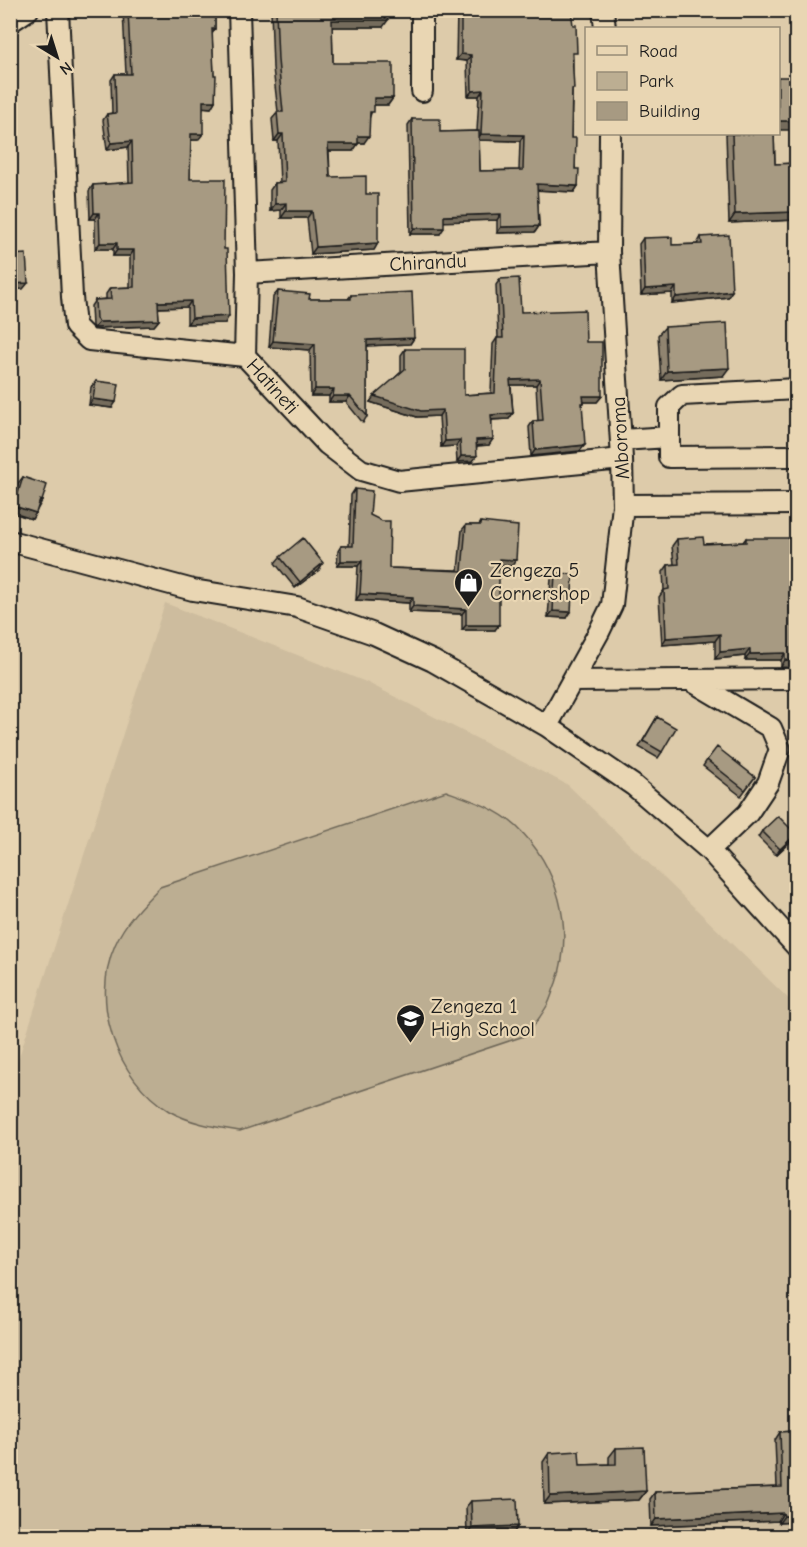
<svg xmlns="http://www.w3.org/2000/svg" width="807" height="1547" viewBox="0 0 807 1547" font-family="'Comic Neue',sans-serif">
<rect width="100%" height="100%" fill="#ddcbaa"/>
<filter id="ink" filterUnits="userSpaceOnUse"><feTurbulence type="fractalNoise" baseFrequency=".0167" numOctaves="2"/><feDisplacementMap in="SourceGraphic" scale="12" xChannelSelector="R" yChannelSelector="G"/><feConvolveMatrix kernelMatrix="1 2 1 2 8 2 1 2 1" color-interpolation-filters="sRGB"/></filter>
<g filter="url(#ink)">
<path fill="#cdbc9e" d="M165,603l201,79 202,103 228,221v530h-785v-454z"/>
<path fill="#bcae92" stroke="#6c6557" stroke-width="1.5" d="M446,791c25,9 50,17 70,35 42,40 59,102 40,157 -3,7 -5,15 -8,21 -6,11 -14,21 -21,31l-287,96c-25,-4 -48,-7 -71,-20 -53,-32 -79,-109 -54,-166 10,-23 27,-40 45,-58z"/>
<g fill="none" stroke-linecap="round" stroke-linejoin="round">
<defs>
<path id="minor" d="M58,10l14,287 3,29 14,14 156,16
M239,10l8,263 -2,83 82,88 34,26 38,11 223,-22
M422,10v81
M603,10l2,18
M10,22l18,-12
M247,273l362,-21
M796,389l-114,6 -13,12v50l127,-1
M621,440l48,-3
M623,505l173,-1
M10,541l183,49 104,17 77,27 59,27 114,65 86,59 76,65 87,96
M690,680l81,48 9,21 -12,34 -20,30 -39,37
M572,681l224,-2
M547,726l52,-94 13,-27 11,-100 -1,-46 -13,-207 1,-118"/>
</defs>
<use href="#minor" stroke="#1c1c1c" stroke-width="24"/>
<use href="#minor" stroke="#e9d6b3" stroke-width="20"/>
</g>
<path fill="#908470" stroke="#1c1c1c" stroke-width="1.5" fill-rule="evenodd" d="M123,10h92v19l-3,5 3,67 -4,7 -8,-1 -5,33h-7l-1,39 34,70 1,74 -38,1v-17l-29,1 1,12 -5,6 -60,2 -2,-2 -1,-20 4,-6 11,-1v-5l4,-6 20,-1v-31h-17v-7h-18v-30h-5l-1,-28 4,-6 36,-2 -1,-36 -21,3 -4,-30 4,-6 5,-1 -1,-33 4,-6h11z
M271,10h117l-5,17h-51l1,36 60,35 -5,7h-14l-5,14 -5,24h-6l-5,8h-24l1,26 36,17 12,49 -4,7 -63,4 -4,-36h-26v-8l-11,1v-21l5,-7h5l-2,-42h-4l-2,-22 6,-7 -5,-44z
M457,10h114l2,49 -2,79 7,48 -4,6 -37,-2 2,36 -4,6 -38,1v-13l-53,1 -4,13h-30l-2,-109 4,-6 28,13 37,-1 2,-35h-11l-1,-35 -11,-1zM479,140l41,1 -1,29 -39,1z
M726,134h48l1,30 21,-1v57l-67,3z
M701,237l27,60 -56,6v-10l-31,2 -2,-51 4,-6 29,7 25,-1z
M500,279l21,33 65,30 16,54 -5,6h-13l-2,3 -2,46 -49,5 -2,-29 4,-6h5l-2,-36h-25l2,28 -4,6 -17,1 -3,25 -12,1 -4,15 -16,1 -1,-16 -15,1 -2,-31 -22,1 -47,-15 31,-30v-17l4,-6 59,46 27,-2 2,-49 4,-6h1l-2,-53z
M278,291l31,8h39l3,-4 63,43 -4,6 -43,2v70l-4,7 -17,-21h-17v-6h-18l-1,-46 -41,-3 4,-50z
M665,327l58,49 -62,4 -3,-45z
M96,381l16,27 -23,-3 2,-18z
M23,477l19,24 -10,18 -22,-7v-4l8,-25z
M355,489l15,26 19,53 69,2 4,-40 4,-5h13l2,-3 31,44 -13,-1 -4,65h-33v-16l-53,-2v-9l-53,-3 2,-34h-21l1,-15 3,-5h8l2,-51z
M746,538l50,130 -15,-1v-7h-36v-4l-30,3v-18l-53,4 -3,-48 5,-7 -1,-18 5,-7 6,-1 -2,-18 5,-7 27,5 39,-2z
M280,557l39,13 -24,18 -20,-25z
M555,573l12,45 -19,-1 3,-38z
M657,717l5,35 -4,6 -19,-11z
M707,760l48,17 -14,19 -38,-30z
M762,831l30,9 -16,15 -18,-18z
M796,1431v91l-17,1 -1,-2 -127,5 -1,-27 5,-7 122,-5 -2,-47 5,-8z
M616,1448l30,43 -7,9 -95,4 -1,-42 6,-9 31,12 29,-1v-7z
M471,1501l47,25 -4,6 -47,2 -1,-27z"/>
<path fill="#756c5b" stroke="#1c1c1c" stroke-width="1.5" d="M332,20h56l-5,7h-56z
M461,54l10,1 -4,6 -11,-1z
M483,90l-4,6h-11l4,-5z
M374,98h19l-5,7h-19z
M203,101h12l-4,7 -12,-1z
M778,121h18v9h-18z
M191,134h12l-5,6h-11z
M279,134h4l-5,7h-4z
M481,134l43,1 -4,6 -43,-1z
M358,136h11l-5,7h-11z
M132,141l-4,6 -21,3 4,-7z
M328,144h30l-5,7h-30z
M537,184l41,2 -4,6 -41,-2z
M286,203l-5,7 -11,1 5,-7z
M286,211h26l-5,7h-26z
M796,212v8l-67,3 6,-9z
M94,213h5l-4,6h-5z
M501,214l-4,6 -57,2 4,-6z
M539,226l-4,6 -38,1 4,-6z
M414,228h30l-4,6h-30z
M100,243h17l-4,6h-18z
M378,243l-4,7 -63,4 5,-7z
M117,250h17l-4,6h-17z
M28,283l-5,6 -13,1v-6z
M676,287l-4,6 -31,2 4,-6z
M732,291l-4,6 -56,6 4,-6z
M191,301l-4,6 -33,1 4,-6z
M229,316l-4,7 -38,1 5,-6z
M159,320l-5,6 -60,2 5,-6z
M414,338l-4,6 -48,2 5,-6z
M273,341l42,3 -5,6 -41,-3z
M729,368l-6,8 -62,4 6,-9z
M540,379l-4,6h-30l4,-5z
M315,389h19l-5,7h-18z
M333,396h17l-4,6h-17z
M374,396l69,14 -4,6 -22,1 -47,-15z
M583,396h19l-5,6h-18z
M93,399l23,3 -4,6 -23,-3z
M513,413l-4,6 -22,1 4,-5z
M493,439l-4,6 -17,1 4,-6z
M460,440l-4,6 -15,1 4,-6z
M585,445l-5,6 -49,5 4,-6z
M461,456h16l-4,5 -16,1z
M14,506l22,7 -4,6 -22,-7v-2z
M499,559l17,1 -4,6 -16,-1z
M341,561h21l-4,5h-21z
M323,563l-4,7 -24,18 5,-6z
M360,594l53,3 -4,6 -53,-3z
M413,606l53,3 -4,5 -53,-2z
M553,611l18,1 -4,6 -19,-1z
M466,625h33l-4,5h-33z
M720,634l-5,7 -53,4 4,-7z
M750,649l-5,7 -30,3 5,-7z
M785,653l-4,7h-36l5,-6z
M785,660l11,1v7l-15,-1z
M796,834l-4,6 -16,15 4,-6z
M646,1491l-7,9 -95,4 6,-8z
M783,1513l-5,8 -127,5 5,-7z
M784,1516h12v6l-17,1z
M518,1526l-4,6 -47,2 5,-6z"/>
<path fill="#a79a82" stroke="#1c1c1c" stroke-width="1.5" d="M128,10h87v19h-3l2,46h2l-1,26h-12v33h-12l-1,45h35l-1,70h3l2,67 -37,2 -1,-17 -33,1 1,18 -60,2 -3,-3 -1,-19 16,-1 -1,-11 24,-1v-37h-17v-7h-17l-1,-30h-5l-1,-28 40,-3 -1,-41 -21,2 -4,-29 9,-1 -1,-39h16z
M276,10h112v10h-56l1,43h60v35h-19v14h-4l-1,24h-11v8h-30l2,33 36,-1v18h12v49l-62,4 -4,-36h-26v-8l-11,1v-21l10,-1 -2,-48h-4l-2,-22h6l-5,-52z
M461,10h110l2,15h3l1,28h-5l2,36h-2l-1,49h5l-1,31h4l-1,17 -41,-2 2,42 -38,1v-13l-57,2v12h-30l-2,-109h28v13l39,-1 1,40 43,-1 1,-35 -43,-1 2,-44 -11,1 -1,-36 -10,-1z
M778,77h18v44h-18z
M732,134h42l1,30 21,-1v49l-61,2z
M729,235l3,56 -56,6v-10l-31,2 -2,-51 29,-1v8l30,-1 -1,-7z
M26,254l2,29 -18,1v-29z
M519,278l2,34 64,-2 1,32h16v54h-19l1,7h-2l3,42 -50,5 -2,-29 10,-1 -3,-41 -30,1 3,33 -22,2 2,24 -17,1 1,16h-16l-1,-16 -15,1 -2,-31 -22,1 -47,-15 31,-27v-20h59v46l31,-2 2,-55h6l-3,-59z
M278,291l32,3 -1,5h42v-4l61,-3 2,46 -47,2v76l-17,-20h-17l1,-7h-19v-45l-42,-3z
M727,323l2,45 -62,3 -2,-44z
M96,381l23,3 -3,18 -23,-3z
M23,477l24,8 -5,16 -2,-1 -4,13 -22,-7z
M355,489l17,2 -2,24 12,6h8l-1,47 73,3 4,-46h15v-3l37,4 -2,34 -17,-1v66h-33v-16l-53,-3v-9l-53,-3 2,-33h-21v-15h12z
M703,537l1,7 42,-2v-4h50v123l-11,-1v-7l-35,1v-5l-30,3v-18l-54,4 -2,-48 5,-1 -1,-24 11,-1 -2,-25z
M303,538l20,25 -23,19 -20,-25z
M555,573l18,1 -2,38 -18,-1z
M657,717l19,11 -14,24 -19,-11z
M10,743l4,1 -4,7z
M717,747l38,30 -10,13 -38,-30z
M778,816l18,18 -16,15 -18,-18z
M796,1431v85h-12l-1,-3 -127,6 -1,-27 127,-5 -2,-55z
M644,1447l2,44 -96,5 -1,-43 30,-2 1,14 36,-1v-16z
M517,1499l1,27 -46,2 -1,-27z"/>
</g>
<defs>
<symbol id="shop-pin" viewBox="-11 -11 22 30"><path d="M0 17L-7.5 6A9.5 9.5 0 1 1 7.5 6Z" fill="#1c1c1c" stroke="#e9d6b3"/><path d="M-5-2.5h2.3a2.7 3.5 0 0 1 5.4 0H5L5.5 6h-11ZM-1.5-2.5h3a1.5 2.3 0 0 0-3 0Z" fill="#fff"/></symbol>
<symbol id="school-pin" viewBox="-11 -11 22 30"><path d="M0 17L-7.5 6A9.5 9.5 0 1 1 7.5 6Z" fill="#1c1c1c" stroke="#e9d6b3"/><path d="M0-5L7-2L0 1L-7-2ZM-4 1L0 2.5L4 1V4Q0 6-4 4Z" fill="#fff"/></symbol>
</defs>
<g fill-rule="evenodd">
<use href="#shop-pin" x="452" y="566" width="33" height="45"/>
<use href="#school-pin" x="394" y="1002" width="33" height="45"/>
</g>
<g text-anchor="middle" stroke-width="4.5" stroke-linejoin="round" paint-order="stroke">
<g font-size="20" fill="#1c1c1c" stroke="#e9d6b3">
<text transform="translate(428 262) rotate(-3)" y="7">Chirandu</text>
<text transform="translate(273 386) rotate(48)" y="7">Hatineti</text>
<text transform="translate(620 438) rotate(-93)" y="7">Mboroma</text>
</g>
<g font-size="20" fill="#1c1c1c" stroke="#e9d6b3" text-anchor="start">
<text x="490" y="577">Zengeza 5<tspan x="490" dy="23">Cornershop</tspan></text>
<text x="431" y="1013">Zengeza 1<tspan x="431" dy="23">High School</tspan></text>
</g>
</g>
<rect width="807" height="1547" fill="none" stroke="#e9d6b3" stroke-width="36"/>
<rect x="18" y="18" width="771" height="1511" fill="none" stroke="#1c1c1c" stroke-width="2" filter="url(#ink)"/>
<rect x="585" y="27" width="195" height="108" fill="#e9d6b3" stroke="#978c77" stroke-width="1.5"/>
<rect x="597" y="46" width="30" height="9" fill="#e9d6b3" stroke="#978c77" stroke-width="1.5"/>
<text x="639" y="57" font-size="18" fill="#1c1c1c">Road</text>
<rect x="597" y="72" width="30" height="18" fill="#bcae92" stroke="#978c77" stroke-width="1.5"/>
<text x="639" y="87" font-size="18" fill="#1c1c1c">Park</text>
<rect x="597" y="102" width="30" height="18" fill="#a79a82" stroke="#978c77" stroke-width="1.5"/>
<text x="639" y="117" font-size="18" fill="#1c1c1c">Building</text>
<g transform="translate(57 57) rotate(142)" stroke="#e9d6b3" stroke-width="4.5" paint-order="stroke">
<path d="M0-4.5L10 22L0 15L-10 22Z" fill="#1c1c1c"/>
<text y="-9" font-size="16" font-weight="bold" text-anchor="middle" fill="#1c1c1c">N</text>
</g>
</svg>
